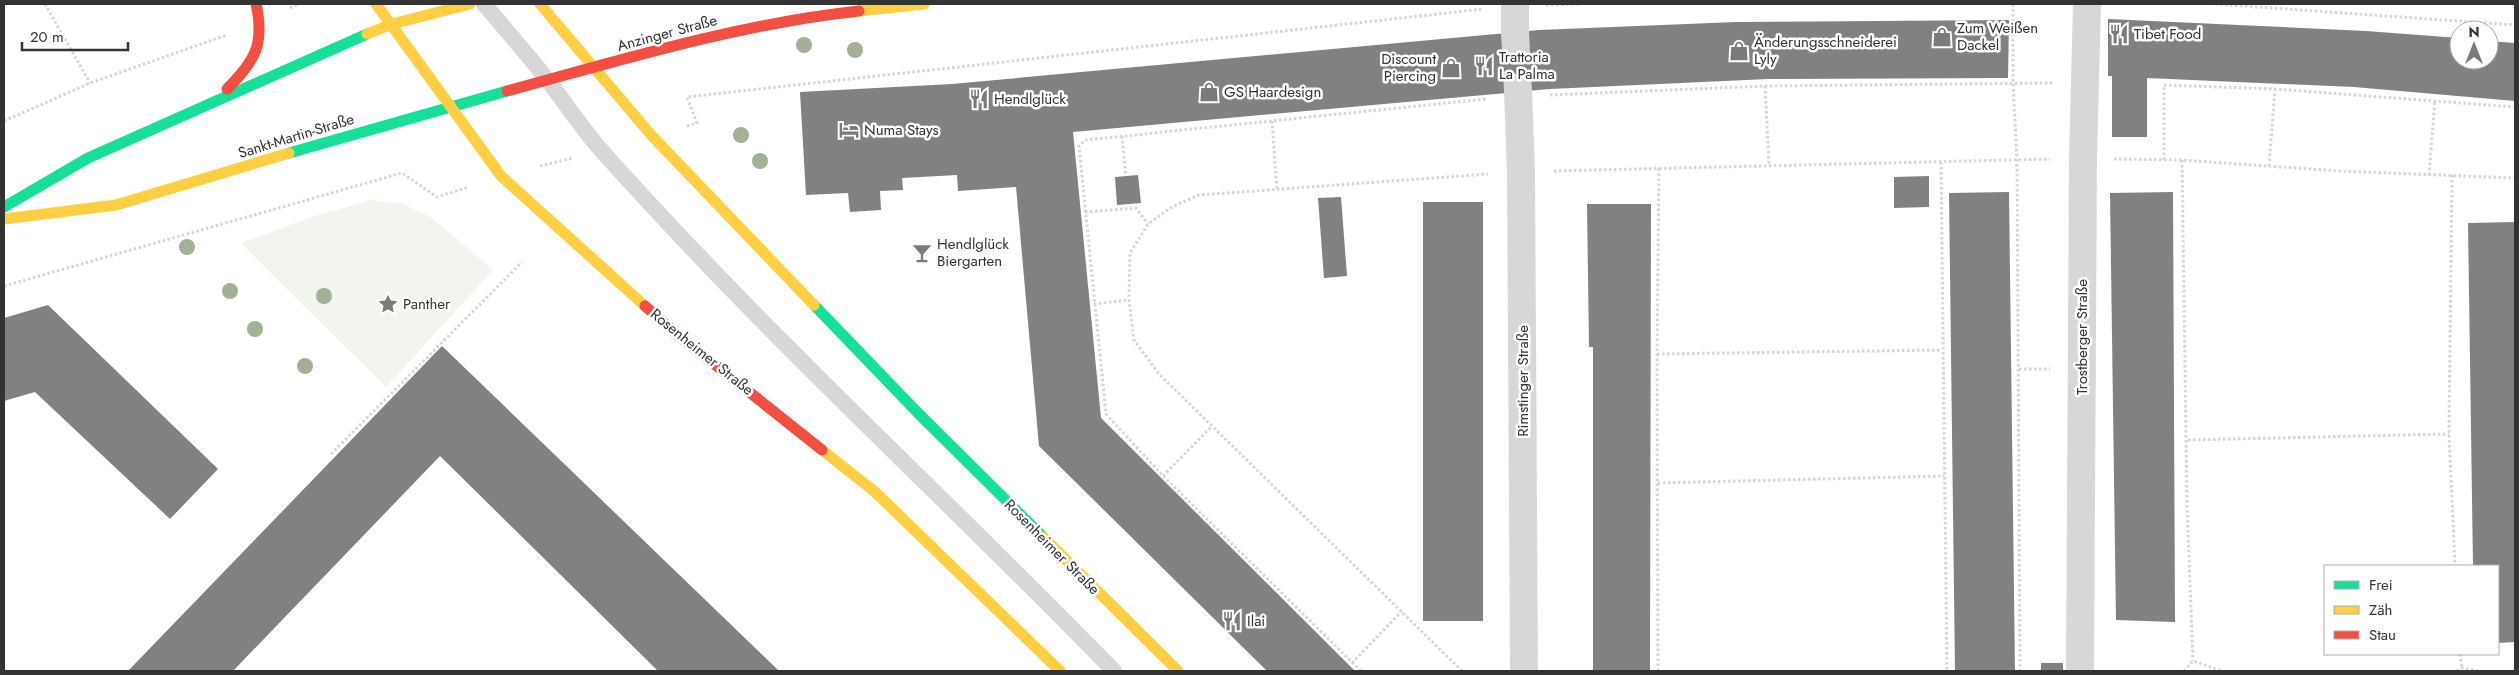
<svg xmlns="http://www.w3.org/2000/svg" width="2519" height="675" viewBox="0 0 2519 675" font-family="Jost,sans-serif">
<rect width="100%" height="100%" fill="#fff"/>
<path fill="#f1f5ed" d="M371,200l32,4 29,14 61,52 -107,117 -145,-144 74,-27z"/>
<path fill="#818181" d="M2108,19l258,12 93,7v22h30v-19l26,2v58l-161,-14 -207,-9v59h-35v-61h-4z
M2009,20l-1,58 -240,1 -218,10 -477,43 28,286 254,253h-88l-228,-225 -23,-259 -58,4 -1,-16 -55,3 1,12 -23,1 1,19 -31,2 -2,-19 -42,2 -6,-103 152,-8 587,-54 197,-8z
M1138,175l3,28 -24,2 -2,-28z
M1929,176v31l-35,1v-31z
M2009,192l6,479h-60l-6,-478z
M2173,192l2,430 -59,-2 -6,-427z
M1341,197l6,79 -23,2 -6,-80z
M1423,202h60v419h-60z
M1587,204h64l-1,467h-57v-324h-4z
M2515,222v420l-17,1v-77h-25l-5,-343z
M48,305l170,164 -48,50 -135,-127 -31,9v-83z
M442,346l337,325h-121l-218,-215 -207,215h-105z
M2041,663h22v8h-22z"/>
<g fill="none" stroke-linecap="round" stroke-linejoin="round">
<path stroke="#d6d6d6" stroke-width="28" stroke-dasharray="28 14" stroke-linecap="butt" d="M1515,32l3,59"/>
<path stroke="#d6d6d6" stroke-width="3" stroke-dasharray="2.5 2.5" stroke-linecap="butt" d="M45,4l45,79
M2013,4v79l4,77 3,511
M2215,4l300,21
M1546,5l36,-1
M290,8l9,-4
M1765,86l4,80
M1550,95l215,-9 288,-3
M4,121l86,-38 137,-48
M1272,121l5,68
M687,126l10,-3 -10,-26 796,-88
M1122,136l4,40
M2114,159l68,1 157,11 176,7
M2164,160v-75l111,4 240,18
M2182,160l5,345 6,156
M1941,162l6,509
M540,166l33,-8
M2269,166l6,-77
M1554,171l496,-12
M2429,175l6,-75
M2452,175l-3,259 6,132
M1085,212l51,-4 12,16
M4,286l398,-113 35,24 32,-10
M1094,304l35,-4
M1657,354l285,-4
M2019,369h31
M2188,440l261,-6
M331,454l191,-192
M1163,476l49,-50
M1658,483l286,-7
M2460,654l2,14
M1352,663l50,-52
M1361,671l-198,-195 -57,-62 -27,-268 6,-6 401,-41
M1462,671l-303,-297 -25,-34 -5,-40 1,-47 18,-29 22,-16 29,-13 289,-21
M1658,671l-1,-317 2,-186
M2184,671l9,-10 29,10
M2457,671l5,-3 17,3"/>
<path stroke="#d7d7d7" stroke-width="16" d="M484,4c22,26 44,51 65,78 18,23 34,48 53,69 162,182 343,346 512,520"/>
<path stroke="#d7d7d7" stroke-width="28" d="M1515,4v28
M1518,91l3,81 3,499
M2080,671l3,-512 4,-155"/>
<path stroke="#16e098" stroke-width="11" d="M289,153l218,-62
M4,207l84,-49 279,-124
M814,305l104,108 125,124"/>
<path stroke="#ffcf43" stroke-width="11" d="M376,4l125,172 144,130
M540,4l112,132 162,169
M859,11l65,-7
M367,34l25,-10 78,-20
M4,219l112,-14 173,-52
M822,450l52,41 186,180
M1043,537l135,134"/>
<path stroke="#f24e42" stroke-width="11" d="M227,89c28,-28 38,-45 29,-85
M507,91c117,-32 232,-67 352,-80
M645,306l34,30 143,114"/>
</g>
<g fill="#a2b095">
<circle cx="804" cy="45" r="8"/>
<circle cx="855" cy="50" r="8"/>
<circle cx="741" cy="135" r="8"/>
<circle cx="760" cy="161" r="8"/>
<circle cx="187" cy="247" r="8"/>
<circle cx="230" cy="291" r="8"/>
<circle cx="324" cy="296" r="8"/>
<circle cx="255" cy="329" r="8"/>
<circle cx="305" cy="366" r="8"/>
</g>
<defs>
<symbol id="restaurant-bare" viewBox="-9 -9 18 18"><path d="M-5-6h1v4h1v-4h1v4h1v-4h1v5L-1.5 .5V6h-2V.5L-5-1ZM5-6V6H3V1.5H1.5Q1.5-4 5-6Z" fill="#7a7a7a" stroke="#fff" stroke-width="2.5" paint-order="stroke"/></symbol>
<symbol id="shop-bare" viewBox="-9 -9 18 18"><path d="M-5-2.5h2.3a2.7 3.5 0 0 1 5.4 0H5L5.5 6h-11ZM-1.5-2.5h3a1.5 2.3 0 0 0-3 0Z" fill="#7a7a7a" stroke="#fff" stroke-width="2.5" paint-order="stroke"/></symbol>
<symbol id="hotel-bare" viewBox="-9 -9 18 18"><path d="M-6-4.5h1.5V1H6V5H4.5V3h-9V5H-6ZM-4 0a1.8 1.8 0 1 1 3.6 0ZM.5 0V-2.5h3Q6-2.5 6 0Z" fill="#7a7a7a" stroke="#fff" stroke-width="2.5" paint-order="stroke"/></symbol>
<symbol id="bar-bare" viewBox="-9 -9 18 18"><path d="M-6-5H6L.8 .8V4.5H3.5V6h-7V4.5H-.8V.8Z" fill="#7a7a7a" stroke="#fff" stroke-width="2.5" paint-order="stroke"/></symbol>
<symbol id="sight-bare" viewBox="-9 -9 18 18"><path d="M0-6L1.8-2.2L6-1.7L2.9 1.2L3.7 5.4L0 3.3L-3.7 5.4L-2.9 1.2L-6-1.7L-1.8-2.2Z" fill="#7a7a7a" stroke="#fff" stroke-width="2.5" paint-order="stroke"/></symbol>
</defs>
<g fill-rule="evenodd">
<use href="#restaurant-bare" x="2105" y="20" width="28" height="28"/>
<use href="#shop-bare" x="1928" y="23" width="28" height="28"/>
<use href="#shop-bare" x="1725" y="37" width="28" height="28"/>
<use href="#restaurant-bare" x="1470" y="52" width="28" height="28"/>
<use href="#shop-bare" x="1437" y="54" width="28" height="28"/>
<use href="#shop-bare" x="1195" y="78" width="28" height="28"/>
<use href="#restaurant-bare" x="965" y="85" width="28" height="28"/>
<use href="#hotel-bare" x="835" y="116" width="28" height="28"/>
<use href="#bar-bare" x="908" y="239" width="28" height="28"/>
<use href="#sight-bare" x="374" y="290" width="28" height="28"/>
<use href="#restaurant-bare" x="1218" y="607" width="28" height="28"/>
</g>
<g text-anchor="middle" stroke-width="5" stroke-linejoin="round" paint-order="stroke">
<g font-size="15" fill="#333" stroke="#fff" text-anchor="start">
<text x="1957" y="33">Zum Weißen<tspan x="1957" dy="17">Dackel</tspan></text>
<text x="2134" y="39">Tibet Food</text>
<text x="1754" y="47">Änderungsschneiderei<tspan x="1754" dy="17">Lyly</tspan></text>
<text x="1499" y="62">Trattoria<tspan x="1499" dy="17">La Palma</tspan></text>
<text x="1436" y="64" text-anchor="end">Discount<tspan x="1436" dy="17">Piercing</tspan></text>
<text x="1224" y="97">GS Haardesign</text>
<text x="994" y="104">Hendlglück</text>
<text x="864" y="135">Numa Stays</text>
<text x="937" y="249">Hendlglück<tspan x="937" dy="17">Biergarten</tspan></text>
<text x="403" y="309">Panther</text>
<text x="1247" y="626">Ilai</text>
</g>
<g font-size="15" fill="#333" stroke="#fff">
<text transform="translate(667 33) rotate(-15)" y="5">Anzinger Straße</text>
<text transform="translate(296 136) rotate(-17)" y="5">Sankt-Martin-Straße</text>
<text transform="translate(2082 337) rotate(-90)" y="5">Trostberger Straße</text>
<text transform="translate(702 352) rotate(39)" y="5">Rosenheimer Straße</text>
<text transform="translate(1523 381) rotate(-90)" y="5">Rimstinger Straße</text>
<text transform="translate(1052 547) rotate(45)" y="5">Rosenheimer Straße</text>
</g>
</g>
<rect width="2519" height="675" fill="none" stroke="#333333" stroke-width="10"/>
<rect x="2324" y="565" width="175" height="90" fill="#ffffff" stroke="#adadad"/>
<rect x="2334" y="581" width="25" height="8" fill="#16e098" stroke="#adadad"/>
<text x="2369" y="590" font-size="15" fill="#333333">Frei</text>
<rect x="2334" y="606" width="25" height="8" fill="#ffcf43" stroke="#adadad"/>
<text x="2369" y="615" font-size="15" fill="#333333">Zäh</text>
<rect x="2334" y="631" width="25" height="8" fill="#f24e42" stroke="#adadad"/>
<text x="2369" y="640" font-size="15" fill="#333333">Stau</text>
<g transform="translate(2474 45)"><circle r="24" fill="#ffffff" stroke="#adadad"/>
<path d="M0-4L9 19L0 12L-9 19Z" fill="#7a7a7a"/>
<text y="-8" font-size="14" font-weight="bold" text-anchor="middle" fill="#333333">N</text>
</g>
<path d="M22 42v8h106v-8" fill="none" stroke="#333333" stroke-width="2.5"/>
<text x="30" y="42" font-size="15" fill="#333333" stroke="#ffffff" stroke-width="4" paint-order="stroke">20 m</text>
</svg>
